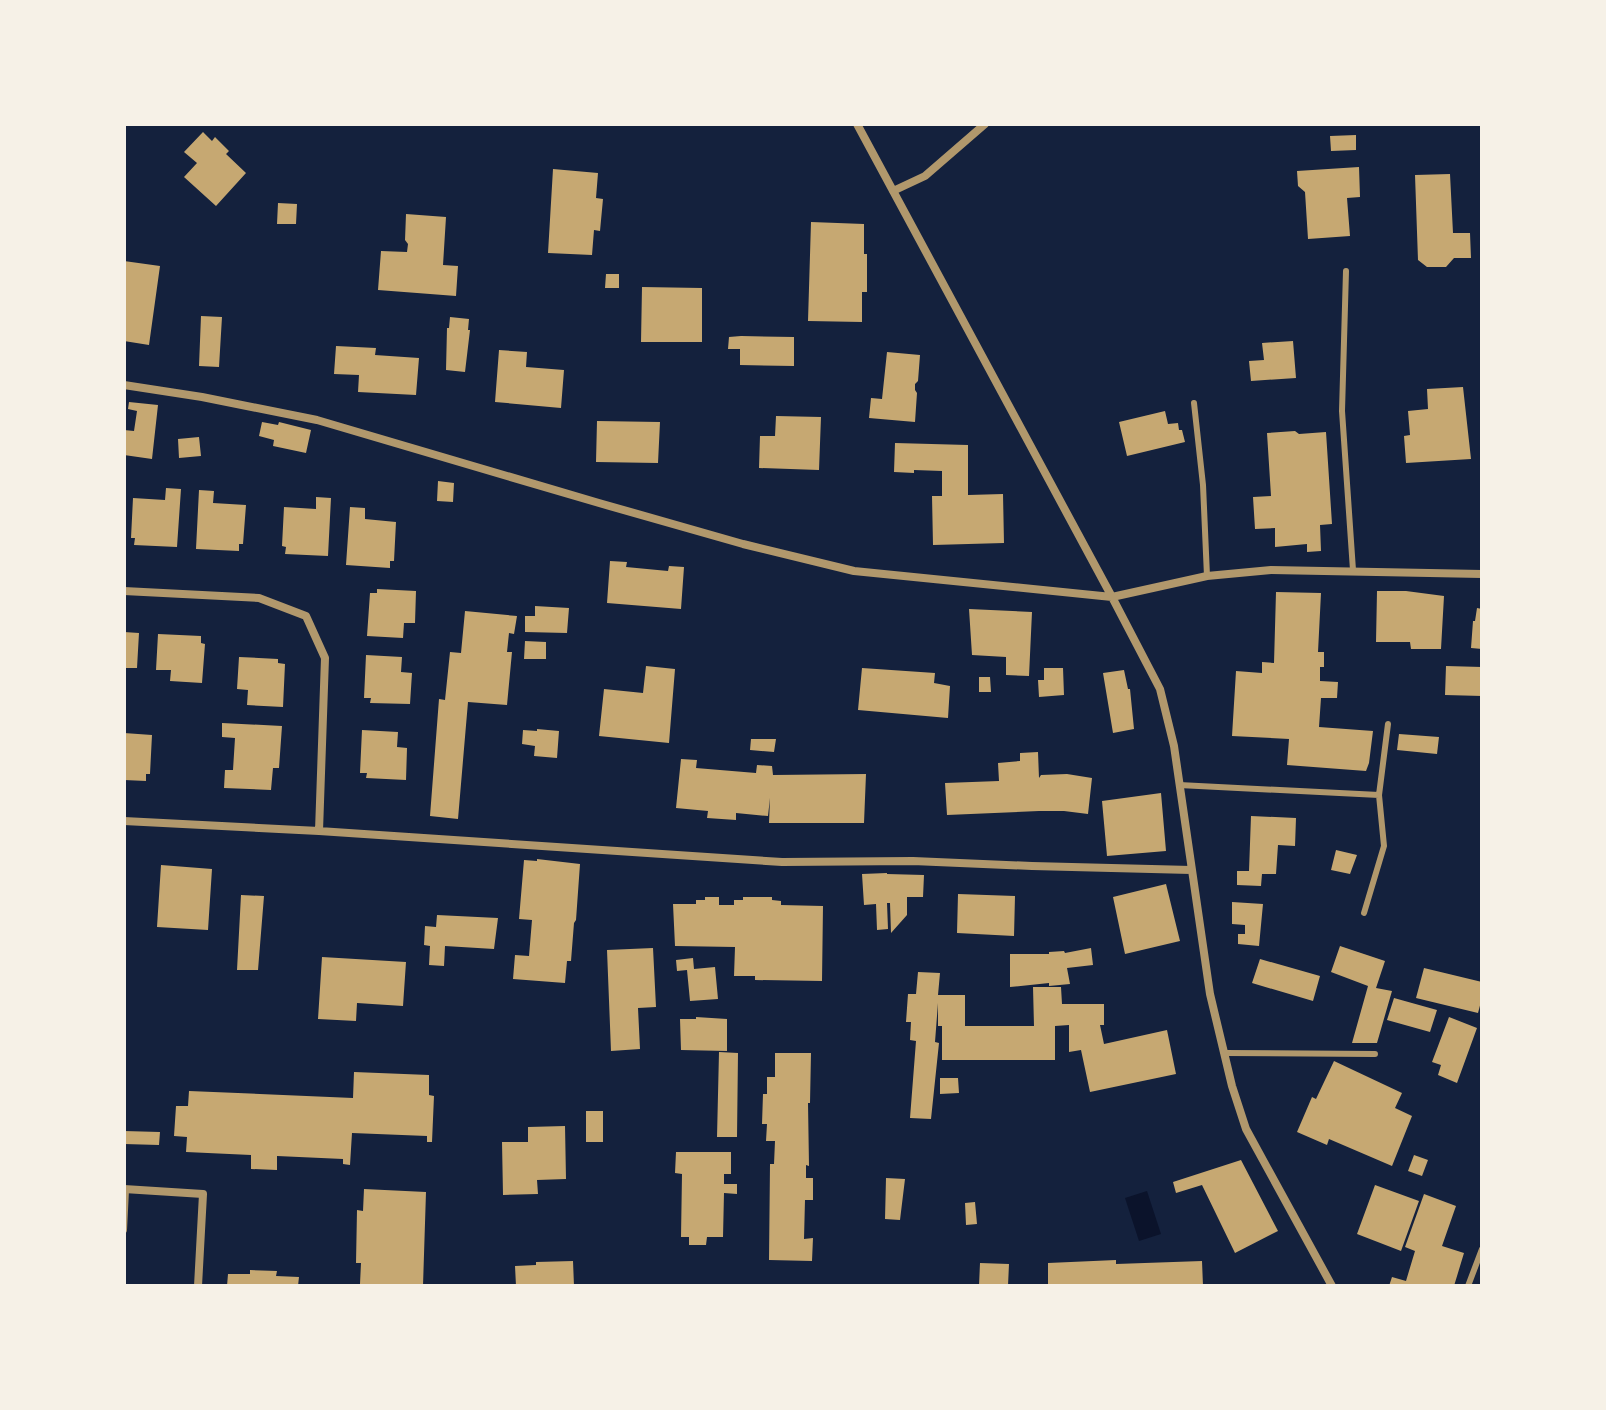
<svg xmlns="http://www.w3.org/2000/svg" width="1606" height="1410" viewBox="0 0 1606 1410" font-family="'Space Grotesk',sans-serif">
<rect width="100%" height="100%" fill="#14213d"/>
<path fill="#0b132b" d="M1147,1191l14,43 -22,7 -14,-43z"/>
<path fill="#c6a872" d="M203,132l9,9 3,-4 14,14 -3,3 20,19 -30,33 -32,-29 13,-14 -13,-11z
M1356,135v15l-25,1 -1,-15z
M1359,167l1,30 -13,1 3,38 -42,3 -3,-47 -7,-6 -1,-15z
M553,169l45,4 -2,25 7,1 -3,32 -6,-1 -2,25 -44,-2z
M1450,174l3,59h17l1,25h-17l-8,9h-19l-9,-7 -3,-85z
M278,203l19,1 -1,20h-19z
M406,214l40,3 -3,48 15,1 -2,30 -78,-6 3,-39 26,1 1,-8 -3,-4z
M811,222l53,2v30h3v38h-5v30l-54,-1z
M124,261l36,5 -11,79 -25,-4z
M606,274h13v14h-14z
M642,287l60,1v54h-61z
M201,316l21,1 -3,50 -20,-1z
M450,317l19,2 -1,11h2l-5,42 -19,-2 1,-42h2z
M741,336l53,1v29l-54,-1v-16h-12l1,-12z
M1293,341l3,37 -45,3 -2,-20 15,-1 -2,-17z
M336,346l40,2 -1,7 44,3 -3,37 -58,-3 1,-17 -25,-1z
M499,350l28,2 -1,15 38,3 -3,38 -66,-6z
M887,352l33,3 -2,26 -3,3v6l2,3 -2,29 -46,-4 2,-20 11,1z
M1463,387l8,72 -65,4 -2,-27 6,-1 -2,-24 20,-2 -1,-20z
M129,402l29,3 -6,54 -28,-4v-25l10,1 3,-20 -9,-2z
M1165,411l3,13 10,-1 1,7h3l3,12 -58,14 -8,-34z
M776,416l45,1 -2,53 -60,-2 1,-32h15z
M597,421l63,1 -2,41 -62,-1z
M262,422l16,3 1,-3 32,8 -5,23 -33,-7 1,-6 -15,-4z
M1295,431l4,3 27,-2 6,92 -12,1 1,26 -14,1v-8l-32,3v-19l-20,1 -2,-32 18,-1 -4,-63z
M199,437l2,19 -22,2 -1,-19z
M895,443l73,2v50l35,-1 1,49 -71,2 -1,-49h10v-25l-28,-1v3l-20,-1z
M438,481l16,2 -1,19 -16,-1z
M166,488l15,1 -4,58 -43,-2 1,-7h-4l2,-40 32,2z
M199,490l15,1 -1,12 33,2 -3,39h-4v7l-43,-2z
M316,497l15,1 -3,58 -43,-2 1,-7 -4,-1 2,-39 32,2z
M350,507l15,1v11l31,3 -2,39h-4v7l-44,-3z
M610,561l17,1 -1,5 42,4 1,-5 15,1 -3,42 -74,-6z
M377,589l39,2 -1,32h-11l-1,15 -36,-2 3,-43h7z
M1377,591h29l38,5 -3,53h-30l-1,-7h-34z
M1276,592l45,1 -3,59h6v15h-4v14l18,1 -1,16h-16l-2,29 54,4 -4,32 -3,8 -79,-6 2,-26 -57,-3 4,-65 26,2v-11l12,1z
M535,606l34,2 -2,25 -42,-1v-16h10z
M1477,608l5,1v40l-11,-1 2,-27h2z
M969,609l63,3 -3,64 -23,-1v-18l-34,-2z
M465,611l52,5 -3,18 -5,-1 -2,19h5l-5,53 -39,-3 -10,117 -28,-3 9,-117 6,1 5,-48 11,1z
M124,632l15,1 -2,35h-13z
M158,634l43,2v7l4,1 -3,39 -32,-2 1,-11h-15z
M525,641l21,1v17h-22z
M366,655l36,2 -1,15 11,1 -2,31 -40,-1 1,-5h-7z
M239,657l39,2v4l7,1 -2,43 -36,-2 1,-15 -11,-1z
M646,666l29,3 -6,74 -70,-7 5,-47 39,4z
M1446,666l36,1v29l-37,-1z
M862,668l73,5 -1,10 16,3 -2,32 -90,-8z
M1044,668h19l1,27 -25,2 -1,-17h6z
M1124,670l4,19h2l4,40 -21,4 -10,-60z
M979,677h11l1,15h-12z
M222,723l60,3 -3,42h-6l-2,22 -47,-2 1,-18h8l2,-32 -13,-1z
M537,729l22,2 -2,27 -23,-2 1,-10 -13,-2 1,-14 14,1z
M362,730l36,2 -1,15 10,1 -1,32 -40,-2 1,-5h-7z
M124,733l28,2 -2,39h-4v7l-22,-1z
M1399,734l40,3 -2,17 -40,-4z
M751,739h25l-2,13 -24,-2z
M1038,752l1,26 2,-3 26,-1 25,4 -4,36 -24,-3h-25l-92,4 -2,-32 54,-2 -1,-18 22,-2v-8z
M681,759l16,1 -1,8 60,5 1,-8 15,1 1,9 93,-1 -2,49h-95l1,-25 -2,18 -32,-3v7l-29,-2 1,-7 -32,-3z
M1161,793l5,58 -59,5 -5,-55z
M1251,816l45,2 -1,28 -17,-1 -2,29h-14l-1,12 -24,-1v-14h12z
M1336,850l21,5 -7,19 -19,-4z
M537,859l43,5 -4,56 -2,3 -3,38h-4l-2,22 -52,-4 2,-24 14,1 3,-36 -13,-1 5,-59 13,1z
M161,865l51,4 -4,61 -51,-3z
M887,873v1l37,1 -1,22h-16v18l-16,18 -1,-30h-3l1,26 -11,1 -1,-26 -12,1 -2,-31z
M1166,884l14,57 -55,13 -12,-57z
M958,894l57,2 -1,40 -57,-3z
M241,895l23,1 -6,74h-21z
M705,897h14v8h15v-5h9v-3h29v3l9,1v4l42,1 -1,75 -67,-1v-4h-21l1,-29 -60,-1 -2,-42h23v-4h9z
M1232,902l31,2 -4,42 -21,-2v-10h7v-9l-13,-1z
M437,915l61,3 -4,31 -49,-3 -1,20 -15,-1 1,-19 -6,-1 1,-19 11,1z
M1340,946l45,15 -9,27 16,3 -15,52h-25l16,-57 -37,-14z
M653,948l3,59 -18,1 2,41 -29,2 -4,-101z
M1091,948l2,17 -26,3 3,16 -21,2v-3l-39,4v-33h39v-2l15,-1 1,2z
M322,957l84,5 -3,44 -46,-3 -1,18 -38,-2z
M693,958l1,11 21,-2 3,32 -28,2 -3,-31 -10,1 -1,-11z
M1260,959l60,17 -7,25 -61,-18z
M1424,968l58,14v16l-4,15 -62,-15z
M918,972l22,1 -2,22h27v31h69l-1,-39h28l1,17h42v21h-4l4,19 63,-14 9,44 -86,18 -9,-42 -12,2v-27l-14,1v34h-113v-34h-4v-23l-3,39 4,1 -8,76 -21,-1 6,-77 -6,-1 1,-18h-5l2,-28h8z
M1394,998l43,12 -7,22 -43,-12z
M696,1017l31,2v32l-46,-1 -1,-31h16z
M1449,1017l28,11 -20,55 -19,-8 3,-10 -9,-3z
M719,1052l19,1 -1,84h-20z
M775,1053h36l-1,50h-2l1,63 -3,-1v13h7v22h-8l-1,39 9,-1 -1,23 -43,-1 1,-96h4l1,-23h-9l1,-17h-5l1,-30h4v-17h8z
M1334,1061l68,32 -7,15 17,8 -20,50 -63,-27 -2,6 -30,-13 15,-35 4,2z
M354,1072l75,3v20l5,1 -2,46h-5v-6l-75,-3 -2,32 -7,-1v-5l-66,-3v14l-26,-1v-14l-65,-3 1,-15 -13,-1 2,-30h12l1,-15 164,7z
M940,1078h18l1,15 -19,1z
M586,1111h17v31h-17z
M565,1126l1,53 -29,1 1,14 -35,1 -1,-53h26v-15z
M124,1131l36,1 -1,13 -35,-1z
M676,1152h55v22h-7v10h13v10l-13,-1 -1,44h-16l-1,8h-17v-8h-8l1,-63 -7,-1z
M1414,1155l14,5 -6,16 -14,-5z
M1241,1160l37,71 -43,22 -33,-68 -26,8 -3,-11z
M886,1178l19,1 -5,41 -15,-1z
M1375,1185l44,16 -18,50 -44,-17z
M364,1189l62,3 -3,94 -63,-2 1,-21h-5l1,-53 6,1z
M1424,1194l32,12 -14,40 22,7 -10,33h-65l3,-9 14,4 9,-30 -10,-4z
M975,1202l2,22 -11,1 -1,-22z
M1116,1260v4l86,-3 1,25h-155v-23z
M573,1261l1,25h-58l-1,-20 21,-1v-3z
M980,1263l29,1 -1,22h-29z
M250,1270l27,1 -1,5 23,1 -1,9h-71l1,-12h22z"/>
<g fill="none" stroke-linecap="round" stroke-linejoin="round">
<path stroke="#b1986c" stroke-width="6" d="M1346,271l-4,140 11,159
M1194,403l9,82 4,91
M1179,785l200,10 5,51 -20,67
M1379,795l9,-71
M1224,1053l151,1
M124,1230l2,-40
M1468,1286l14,-37"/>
<path stroke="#b1986c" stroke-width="8" d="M857,124l255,473 48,92 14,57 36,248 22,92 14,43 86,157
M893,191l32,-15 60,-52
M124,385l78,12 115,23 282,83 144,41 111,27 258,26 95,-21 64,-6 211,4
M124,591l135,7 47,18 19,42 -6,173
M124,821l195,10 463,31 131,-1 119,5 159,4
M124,1189l79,5 -5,92"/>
</g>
<rect width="1606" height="1410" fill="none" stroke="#f6f1e7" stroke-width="252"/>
</svg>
